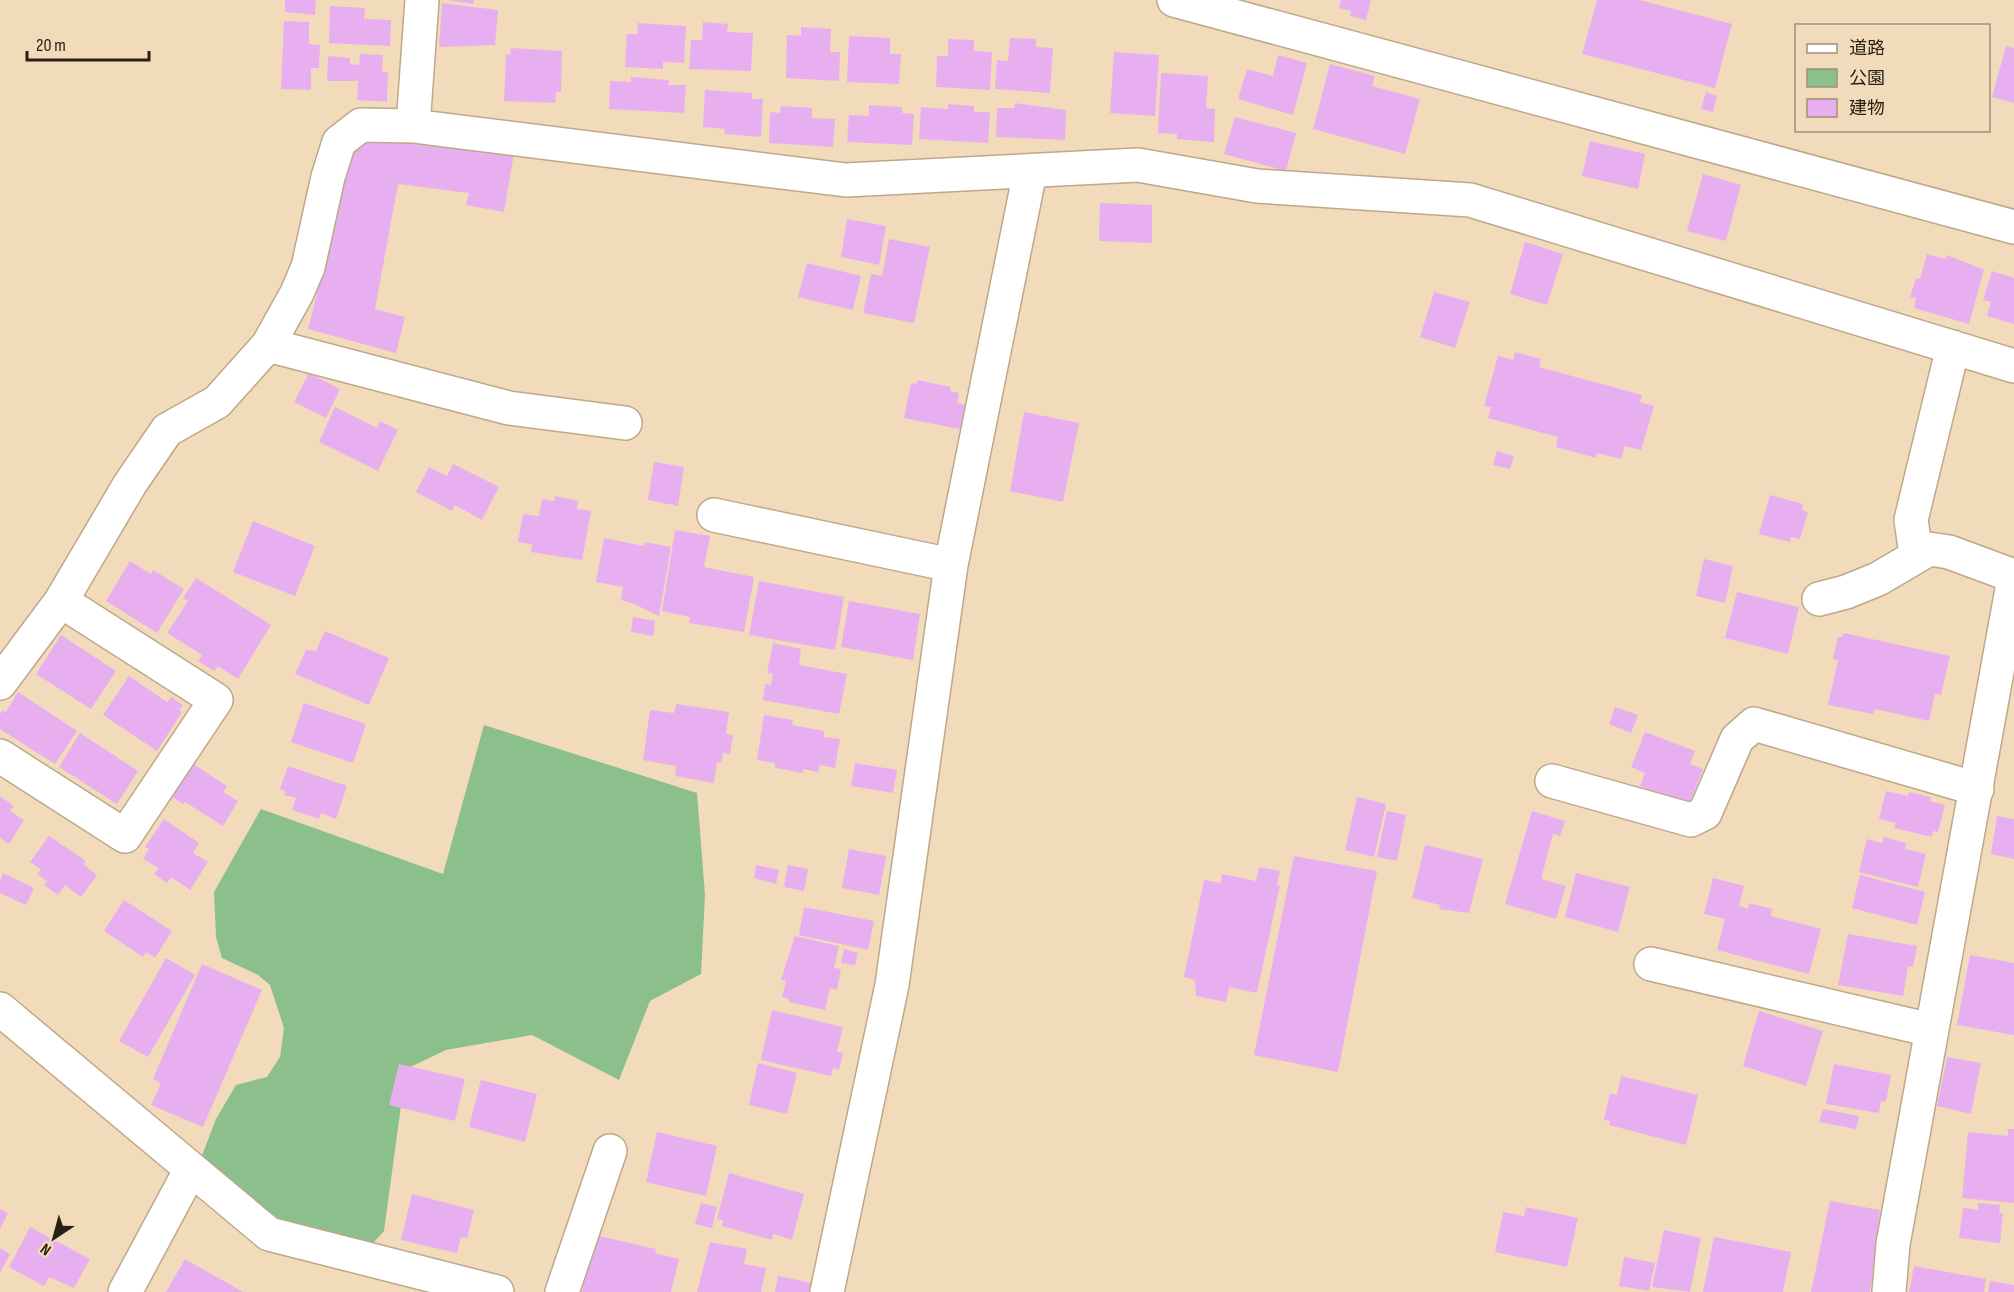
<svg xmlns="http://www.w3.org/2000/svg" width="2014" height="1292" viewBox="0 0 2014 1292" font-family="'Sofia Sans Condensed','Noto Sans JP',sans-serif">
<rect width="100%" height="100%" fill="#f2dbbb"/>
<path fill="#8bbf8c" d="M484,725l213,68 8,102 -4,79 -51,27 -31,79 -87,-45 -86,15 -40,19 -22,162 -19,21 -96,-29 -68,-65 15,-39 20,-34 31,-8 13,-20 4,-29 -14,-43 -12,-10 -36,-17 -6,-21 -2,-45 47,-83 182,65z"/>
<path fill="#e8aff0" d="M285,0h31l-1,15 -30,-3z
M448,0h26l-1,4z
M1341,0h30l-5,20 -16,-4 1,-5 -12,-3z
M1597,0h43l92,24 -17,64 -133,-34z
M442,3l56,7 -3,35 -56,2z
M330,6l35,2 -1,11 27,1 -1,26 -61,-3z
M284,21l25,1v22l11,1 -1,23h-8v22l-30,-1z
M703,22l25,2 -1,8 26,1 -2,38 -62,-2 2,-29h11z
M638,23l48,3 -2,37 -21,-1v7l-38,-2 2,-33h10z
M801,27l30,2 -1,23h10l-1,29 -53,-3 1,-43 14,1z
M849,36l41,2v16h11l-2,30 -52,-2z
M1010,38l26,1v8l17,1 -3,45 -55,-4 2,-29 11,1z
M948,39l26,1v11l18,1 -2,38 -54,-3 1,-31h11z
M2006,46l8,2v55l-22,-6z
M511,48l51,3 -1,41h-5l-1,11 -51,-2 2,-47 4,1z
M1114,52l45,3 -4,61 -45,-3z
M360,54l23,1 -1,17h6l-1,30 -30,-2 1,-19h-31l1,-25 22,2v6l9,1z
M1278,55l29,8 -14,52 -55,-16 9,-30 26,7z
M1330,64l45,12 -3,10 48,13 -15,55 -92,-25z
M1161,73l47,3 -2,32 9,1 -1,33 -37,-3v-5l-19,-1z
M631,77l38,3 -1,5h18l-2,28 -75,-4 1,-28 21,1z
M705,90l47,3v6h11l-2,38 -37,-3 1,-5 -22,-2z
M1706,92l11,4 -4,16 -12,-3z
M1015,103l51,7 -1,30 -69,-3 1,-29h17z
M948,104l26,2v6h16l-2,31 -69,-4 2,-32 27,2z
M869,105l33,2v6l12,1 -2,31 -65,-3 2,-27 20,1z
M781,106l31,2v10l23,1 -2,28 -64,-4 1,-31 10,1z
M1235,117l61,16 -10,38 -62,-17z
M364,132l150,21 -10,59 -38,-7 3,-12 -71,-9 -23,125 30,8 -9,36 -88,-24 9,-35 -6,-2 8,-22 6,1 24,-122z
M1590,141l55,13 -7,35 -56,-13z
M1703,174l38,11 -15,56 -39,-10z
M1100,203l52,2v38l-53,-2z
M847,219l39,7 -7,39 -38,-8z
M889,239l41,8 -16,76 -51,-10 8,-39 11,2z
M1525,242l38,12 -16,51 -37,-11z
M1927,254l18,5 2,-4 37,15 -15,54 -55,-16 2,-10 -6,-1 6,-19 4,1z
M807,263l54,13 -8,34 -55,-13z
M1992,271l22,7v46l-27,-8 4,-14 -8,-2z
M1434,292l36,10 -15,46 -35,-11z
M1515,352l26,7 -2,8 103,28 -2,7 14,4 -13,44 -16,-4 -4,13 -24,-6 -1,5 -40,-11 2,-10 -70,-19 3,-11 -7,-1 14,-50 15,4z
M309,373l31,16 -14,29 -32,-16z
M917,380l34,7 -1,4 9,2 -2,10 11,3 -4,24 -60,-12 7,-35 6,1z
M335,407l42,21 3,-7 18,9 -20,41 -59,-29z
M1024,412l55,11 -16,79 -53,-11z
M1497,451l17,5 -4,13 -17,-4z
M654,462l30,5 -6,39 -30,-6z
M453,464l46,23 -17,33 -27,-15 -3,6 -36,-19 13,-25 18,9z
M1770,495l33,9 -1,6 6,2 -8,27 -9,-2 -1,5 -31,-8z
M555,496l23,5 -1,8 14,2 -9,49 -51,-8 1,-8 -14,-2 5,-28 16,2 3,-17 12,2z
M253,521l62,25 -20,50 -62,-24z
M675,530l35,6 -6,31 50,10 -10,55 -55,-9 1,-6 -28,-6z
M604,538l40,8 1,-4 26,5 -12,69 -27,-13 -11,-3 2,-13 -27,-5z
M1704,559l29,7 -8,37 -29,-7z
M130,561l21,13 2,-4 31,19 -27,44 -51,-32z
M196,578l75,47 -33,54 -20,-13 -4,5 -16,-10 4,-6 -35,-22 21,-32 -5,-3z
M759,581l85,16 -9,53 -86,-15z
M1737,592l62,15 -11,47 -63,-16z
M849,601l71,13 -7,46 -72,-13z
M633,617l22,4 -2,15 -22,-4z
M325,631l64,27 -20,47 -74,-31 11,-24 10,1z
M1844,633l106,23 -9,39 -6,-1 -6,27 -54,-12 -2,5 -45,-9 10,-45 -5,-1 5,-22h4z
M61,635l55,36 -25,38 -55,-35z
M773,643l28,6 -2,16 48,9 -8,40 -76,-14 2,-16 6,1 2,-11 -6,-1z
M129,676l38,26 4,-5 12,8 -4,5 3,2 -25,39 -54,-36z
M18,692l59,39 -22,33 -55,-35v-15l3,-4 3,2z
M304,703l62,21 -13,39 -62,-21z
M676,704l53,8 -3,22 7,1 -3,19 -7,-1 -2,10 -4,-1 -3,21 -39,-7 1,-10 -33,-6 7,-50 24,3z
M1615,707l23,8 -7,18 -22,-9z
M764,715l29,5 -1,5 32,6v6l16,2 -5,29 -15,-3 -2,7 -15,-3v4l-28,-5v-5l-18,-3z
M1645,732l50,19 -5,13 13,5 -14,36 -49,-19 5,-13 -14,-6z
M80,733l58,38 -21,33 -58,-37z
M190,762l37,24 -4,6 15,9 -15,25 -38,-24 -2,2 -14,-9z
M855,763l42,7 -4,23 -42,-7z
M288,766l59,20 -11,33 -15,-6 -2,6 -27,-9 4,-12 -12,-3 1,-4 -5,-2z
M1886,791l22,5 1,-4 22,5 -1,4 15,4 -7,27 -5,-1 -1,6 -38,-9 2,-5 -17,-4z
M0,796l14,10 -4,5 14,9 -15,24 -9,-6z
M1357,797l29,7 -12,53 -29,-7z
M1387,811l19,4 -9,46 -20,-4z
M1532,811l33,10 -5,15 -7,-2 -12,45 25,7 -10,33 -51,-15z
M1997,816l17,3v40l-23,-5z
M164,819l35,24 -6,10 15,9 -18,28 -19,-13 -4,6 -13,-9 5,-6 -16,-9 6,-10 -4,-2z
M49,836l37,25 -3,3 14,11 -16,22 -16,-12 -7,10 -14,-10 3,-4 -10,-7 4,-5 -11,-7z
M1884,837l22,6 -1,6 21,5 -8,33 -59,-15 8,-33 15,4z
M1425,845l58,14 -14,54 -30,-4 1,-4 -28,-7z
M849,849l37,7 -7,39 -37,-7z
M1294,856l83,15 -39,201 -84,-17z
M756,865l23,5 -3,14 -22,-6z
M788,865l20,4 -4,22 -20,-4z
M1259,867l21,4 -3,14h3l-23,108 -28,-6 -3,15 -30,-6 -1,-16 -11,-3 20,-97 17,3 1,-9 34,7z
M3,873l31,15 -8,17 -26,-12v-13z
M1576,873l54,14 -12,45 -53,-15z
M1860,875l65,17 -8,33 -65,-17z
M1713,878l31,8 -5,20 9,3 1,-6 23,6 -1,7 50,13 -12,45 -92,-24 8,-31 -21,-5z
M124,900l48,31 -17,27 -9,-6 -3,5 -39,-26z
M804,907l70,14 -6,29 -69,-15z
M1848,934l69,12 -4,21 -5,-1 -5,30 -65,-11z
M795,936l44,10 -5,22 7,1 -4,21 -7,-2 -5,22 -36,-8v-3l-7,-2 4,-16 -5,-1z
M844,949l14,4 -3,12 -14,-2z
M1970,955l44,8v72l-57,-10z
M166,958l29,17 -47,82 -29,-16z
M202,964l60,26 -59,137 -52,-22 10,-22 -8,-4z
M772,1010l71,17 -6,25 6,1 -4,17 -6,-2 -2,8 -70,-16z
M1759,1011l64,20 -17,55 -63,-20z
M1947,1057l34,6 -10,51 -34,-8z
M758,1063l39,10 -10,41 -38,-9z
M399,1064l66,15 -10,42 -66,-16z
M1834,1064l57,11 -5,27 -5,-1 -2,12 -53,-9z
M1621,1076l77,19 -12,50 -77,-20 1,-4 -6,-1 6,-27 7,2z
M481,1080l56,14 -12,48 -56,-15z
M1823,1109l36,7 -3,13 -37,-7z
M2008,1129h6v74l-52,-5 6,-66 40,4z
M657,1132l60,14 -11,50 -60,-14z
M729,1173l75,21 -12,46 -19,-6 -1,6 -50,-14 1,-6 -6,-1z
M412,1194l62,16 -7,28 -6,-1 -4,16 -56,-13z
M1830,1201l50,9 -10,82h-59z
M701,1203l16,4 -5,21 -17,-4z
M1978,1203l22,2 -1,8h4l-3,30 -41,-5 4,-30 15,2z
M1526,1207l52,11 -11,49 -72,-15 8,-40 21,4z
M0,1209l8,4 -8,16z
M30,1227l60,32 -16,29 -25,-11 -5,9 -35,-19z
M1664,1230l37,8 -11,54 -38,-5z
M595,1235l61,14 -1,4 24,6 -8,33h-89z
M1714,1237l77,15 -8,40h-80z
M710,1242l37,7 -3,15 22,4 -5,24h-64z
M0,1248l10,6 -10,19z
M1624,1257l31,6 -6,28 -30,-5z
M185,1259l58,33h-77z
M1914,1266l72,13 -2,13h-75z
M778,1276l38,8 -2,8h-39z
M1990,1281l24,4v7h-26z"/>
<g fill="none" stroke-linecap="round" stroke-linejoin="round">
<defs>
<path id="minor" d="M422,0l-9,126 433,54 292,-15 119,21 213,14 544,166
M1174,0l840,227
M268,345l241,63 116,15
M714,515l237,50
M1916,554l-5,-34 42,-173
M1819,599l27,-7 32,-13 51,-30 20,3 65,24
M0,683l61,-82 69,-117 37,-54 50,-28 51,-57 29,-52 11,-26 20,-90 11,-35 22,-17 52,1
M0,756l125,80 91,-136 -155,-99
M1552,781l139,39 14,-7 32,-74 17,-15 223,65
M1651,964l280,66
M0,1009l269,225 228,58
M125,1292l66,-123
M562,1292l48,-141
M827,1292l65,-307 59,-420 79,-393
M1889,1292l4,-48 121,-666"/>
</defs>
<use href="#minor" stroke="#bea889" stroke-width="36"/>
<use href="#minor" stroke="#fff" stroke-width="33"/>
</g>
<rect x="1795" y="24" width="195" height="108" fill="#f2dbbb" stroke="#a19078" stroke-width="1.5"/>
<rect x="1807" y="44" width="30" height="9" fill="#ffffff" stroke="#a19078" stroke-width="1.5"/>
<text x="1849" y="54" font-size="18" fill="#282014">道路</text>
<rect x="1807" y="69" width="30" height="18" fill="#8bbf8c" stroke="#a19078" stroke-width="1.5"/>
<text x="1849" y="84" font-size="18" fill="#282014">公園</text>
<rect x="1807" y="99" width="30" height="18" fill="#e8aff0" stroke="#a19078" stroke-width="1.5"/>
<text x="1849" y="114" font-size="18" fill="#282014">建物</text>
<g transform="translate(54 1238) rotate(216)" stroke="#f2dbbb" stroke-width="4.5" paint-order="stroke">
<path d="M0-4.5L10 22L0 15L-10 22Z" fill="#282014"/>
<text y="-9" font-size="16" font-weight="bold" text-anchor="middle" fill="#282014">N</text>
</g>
<path d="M27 51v9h122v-9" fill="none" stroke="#282014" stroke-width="3"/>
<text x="36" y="51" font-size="18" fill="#282014" stroke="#f2dbbb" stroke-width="4.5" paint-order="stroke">20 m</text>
</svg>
